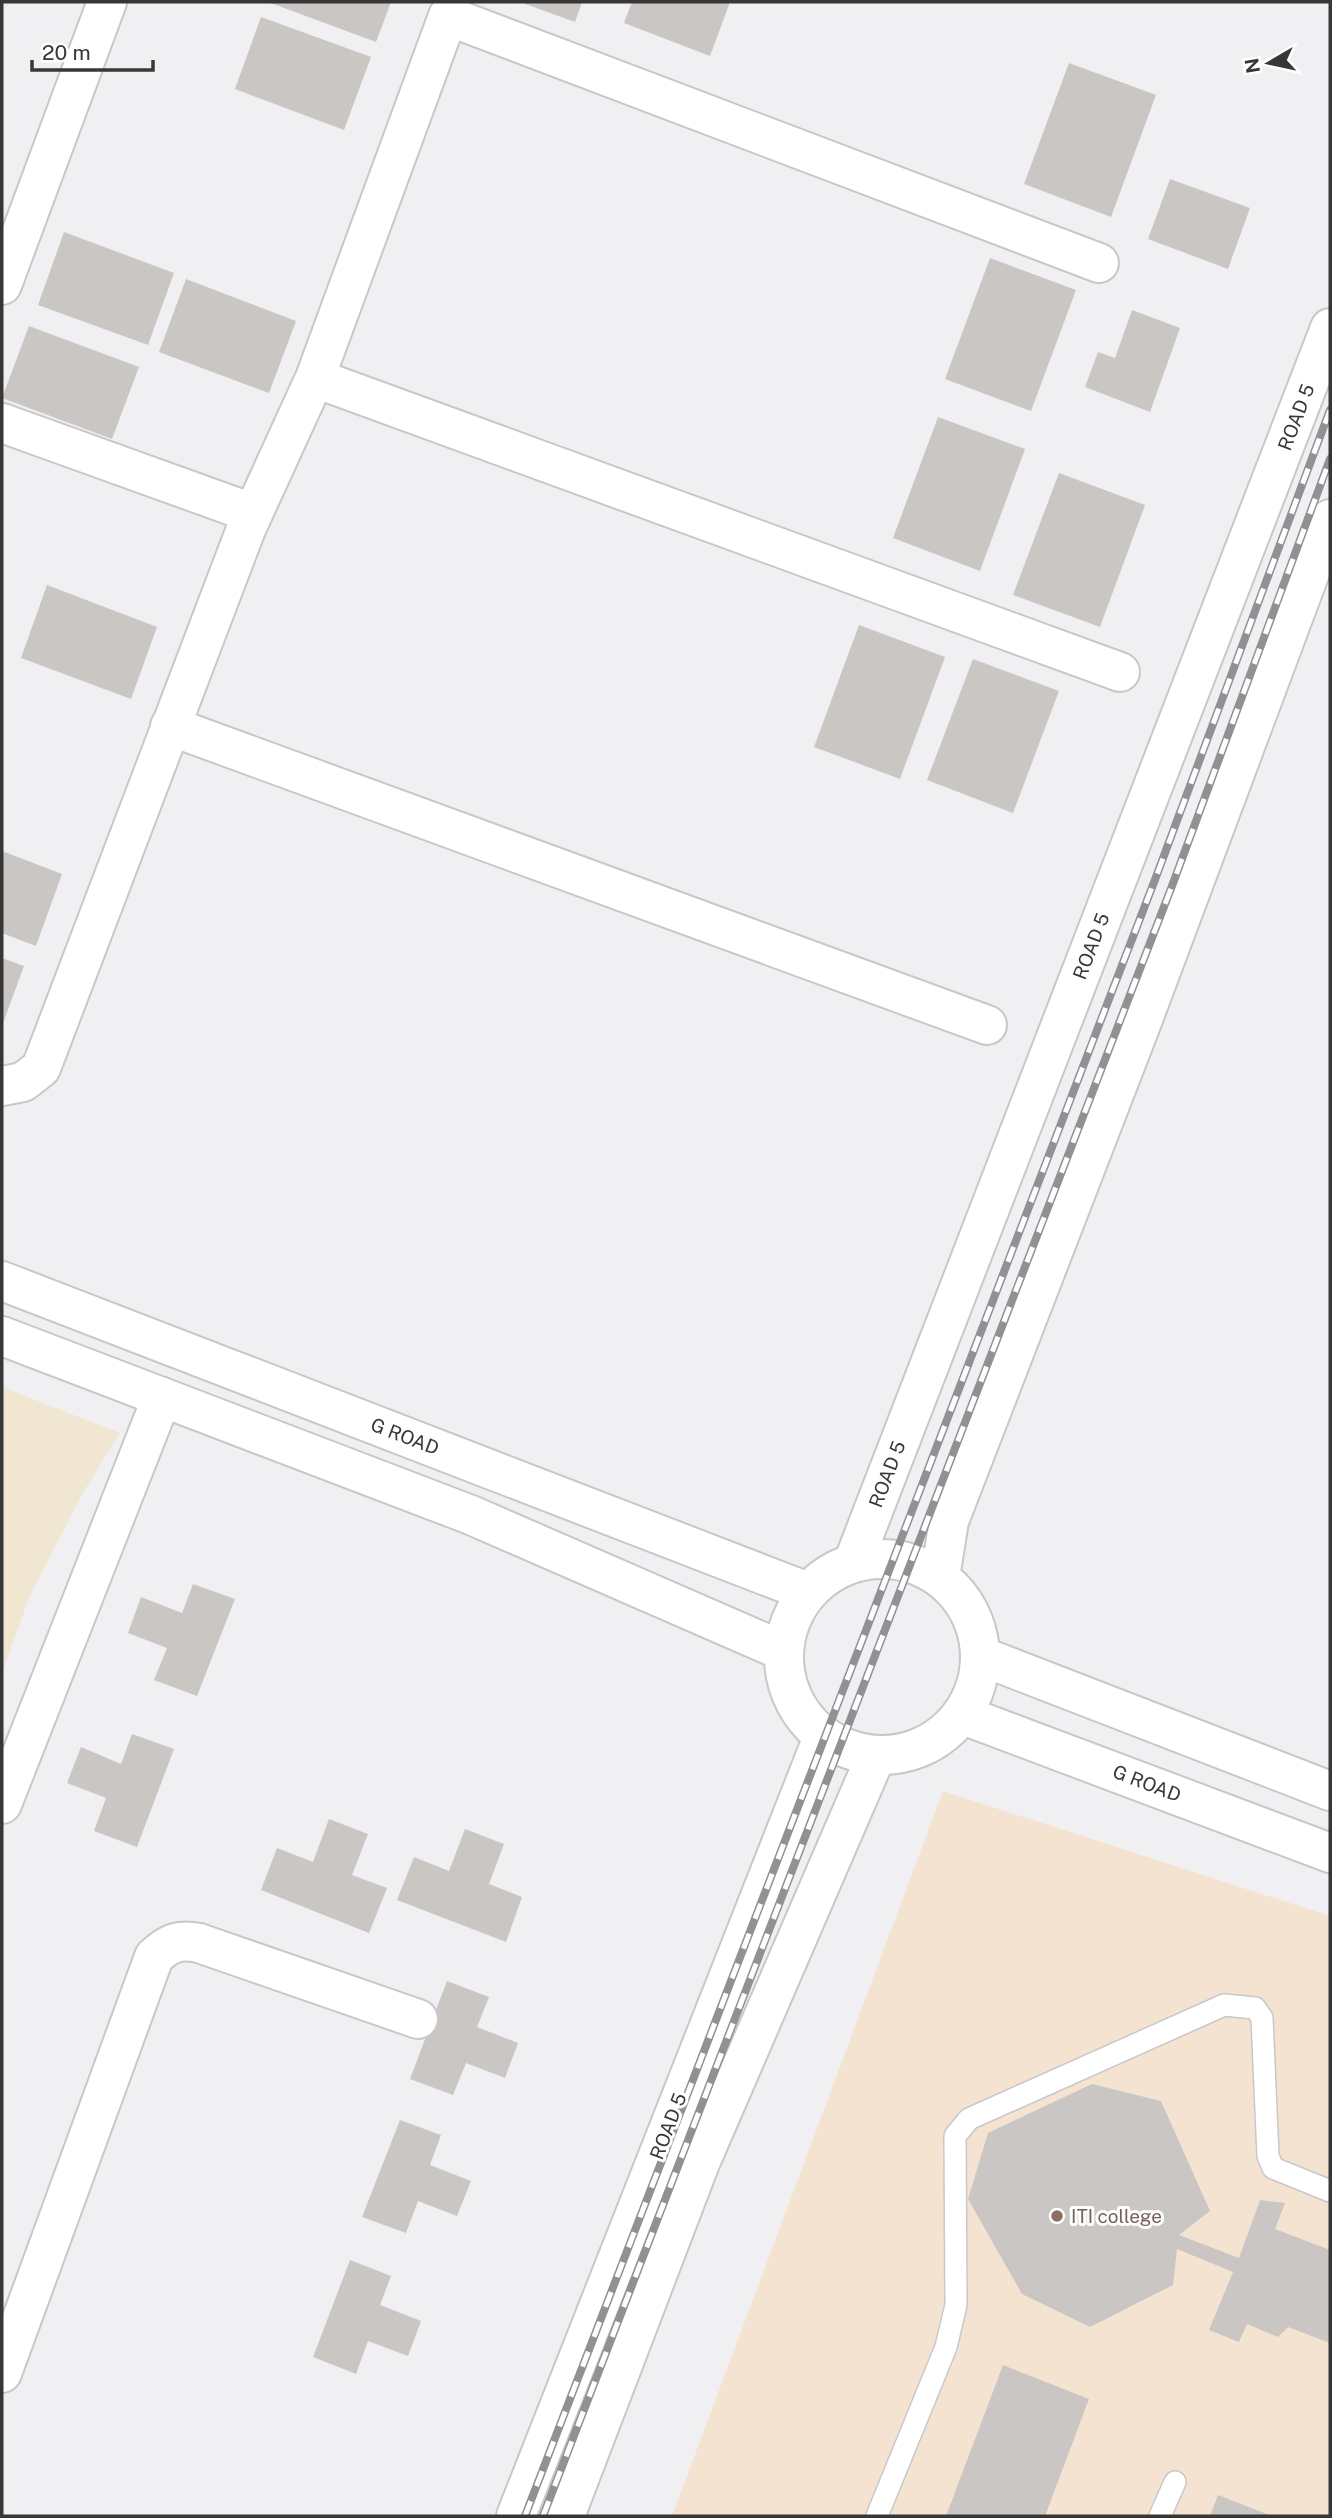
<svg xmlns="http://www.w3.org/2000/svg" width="1332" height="2518" viewBox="0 0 1332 2518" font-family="'Public Sans',sans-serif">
<rect width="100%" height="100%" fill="#f0f0f3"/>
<path fill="#f0e6d1" d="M2,1387l118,46 -36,58 -54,104 -28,78z"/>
<path fill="#f5e3d2" d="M943,1791l387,125v600h-658z"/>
<path fill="#c9c6c4" d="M268,2h123l-15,40z
M520,2h62l-7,20z
M632,2h98l-20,54 -86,-33z
M261,17l110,40 -27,73 -109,-41z
M1069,63l87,32 -45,122 -87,-33z
M1170,179l80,29 -22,61 -80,-30z
M64,232l110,41 -26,72 -110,-40z
M990,258l86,32 -45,121 -86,-32z
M186,279l110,42 -27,72 -110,-41z
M1132,310l48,18 -30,84 -65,-25 13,-35 17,6z
M29,326l110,41 -27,72 -110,-41z
M938,417l87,32 -45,122 -87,-33z
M1059,473l86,32 -45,122 -87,-32z
M47,585l110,42 -26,72 -110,-41z
M859,625l86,32 -45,122 -86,-32z
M973,659l86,32 -46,122 -86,-33z
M2,851l60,23 -26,72 -34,-13z
M2,958l22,8 -22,60z
M193,1584l42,15 -38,97 -43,-16 13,-32 -39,-15 13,-36 41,16z
M132,1734l42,15 -37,98 -43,-16 12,-33 -39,-15 14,-36 40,17z
M329,1819l39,15 -16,41 35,13 -18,45 -108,-43 16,-42 36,14z
M465,1829l39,15 -15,40 33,13 -16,45 -109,-42 17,-43 35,14z
M447,1981l42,16 -12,30 41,16 -13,35 -39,-15 -13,32 -43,-16z
M1092,2084l69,17 49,110 -31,24 60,23 21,-58 25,3 -10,26 55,21v93l-42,-16 -10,10 -31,-13 -8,18 -30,-12 24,-58 -56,-23 -4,36 -83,42 -68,-33 -54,-95 20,-66z
M400,2120l41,15 -11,30 41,16 -14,35 -39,-15 -12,32 -44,-16z
M350,2260l41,16 -11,29 41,16 -13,35 -40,-15 -12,33 -43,-17z
M1003,2365l86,34 -44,117h-99z
M1218,2495l54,21h-62z"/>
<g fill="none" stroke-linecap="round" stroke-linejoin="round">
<defs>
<path id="service" d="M877,2516l69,-169 10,-42 -1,-169 14,-17 255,-114 31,3 7,10 6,138 5,12 57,23
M1160,2516l15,-34"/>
<path id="minor" d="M2,285l105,-283
M315,378l805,294
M2,423l250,90
M170,726l817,299
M2,1086l21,-4 18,-14 205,-539 69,-151 133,-362 651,247
M2,1804l160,-407
M2,2373l152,-416c15,-14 24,-18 45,-14l219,76"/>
<path id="tertiary" d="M2,1281l806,311
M2,1336l469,179 312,136
M784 1657a98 98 0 1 1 196 0a98 98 0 1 1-196 0Z
M853,1563l477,-1235
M940,1577l9,-56 191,-494 190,-508
M981,1656l349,135
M963,1715l367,138
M516,2516l307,-779
M565,2516l135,-353 176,-407"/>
</defs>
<use href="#service" stroke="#c8c8cb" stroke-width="24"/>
<use href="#minor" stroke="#c8c8cb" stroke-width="42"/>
<use href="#tertiary" stroke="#c8c8cb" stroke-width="42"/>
<use href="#service" stroke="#fff" stroke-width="21"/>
<use href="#minor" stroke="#fff" stroke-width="38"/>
<use href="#tertiary" stroke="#fff" stroke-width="38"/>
<defs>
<path id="rail" d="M525,2516l631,-1639 174,-467
M543,2516l629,-1630 158,-427"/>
</defs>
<use href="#rail" stroke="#919193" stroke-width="8"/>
<use href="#rail" stroke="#fdfeff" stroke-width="5" stroke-dasharray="16" stroke-linecap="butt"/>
</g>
<circle fill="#8d6e63" stroke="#fdfeff" stroke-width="2.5" cx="1057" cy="2216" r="7"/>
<g text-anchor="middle" stroke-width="6" stroke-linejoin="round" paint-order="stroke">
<g font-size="19" fill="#373738" stroke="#fdfeff">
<text transform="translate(1296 417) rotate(-69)" y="7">ROAD 5</text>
<text transform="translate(1091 946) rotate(-69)" y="7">ROAD 5</text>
<text transform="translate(405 1436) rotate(21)" y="7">G ROAD</text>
<text transform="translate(887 1474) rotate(-69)" y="7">ROAD 5</text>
<text transform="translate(1147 1783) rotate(21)" y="7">G ROAD</text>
<text transform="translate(668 2126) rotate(-69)" y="7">ROAD 5</text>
</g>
<g font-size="19" fill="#785e54" stroke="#fdfeff" text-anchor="start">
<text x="1071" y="2223">ITI college</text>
</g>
</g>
<rect width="1332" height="2518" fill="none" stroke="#373738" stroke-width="7"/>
<g transform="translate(1269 63) rotate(261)" stroke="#fdfeff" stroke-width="5" paint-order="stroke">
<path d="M0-5L12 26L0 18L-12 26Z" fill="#373738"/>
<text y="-10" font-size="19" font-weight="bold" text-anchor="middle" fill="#373738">N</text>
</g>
<path d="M32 60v10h121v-10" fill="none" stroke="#373738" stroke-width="3.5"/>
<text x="42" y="60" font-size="21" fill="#373738" stroke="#fdfeff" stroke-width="5" paint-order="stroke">20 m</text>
</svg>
